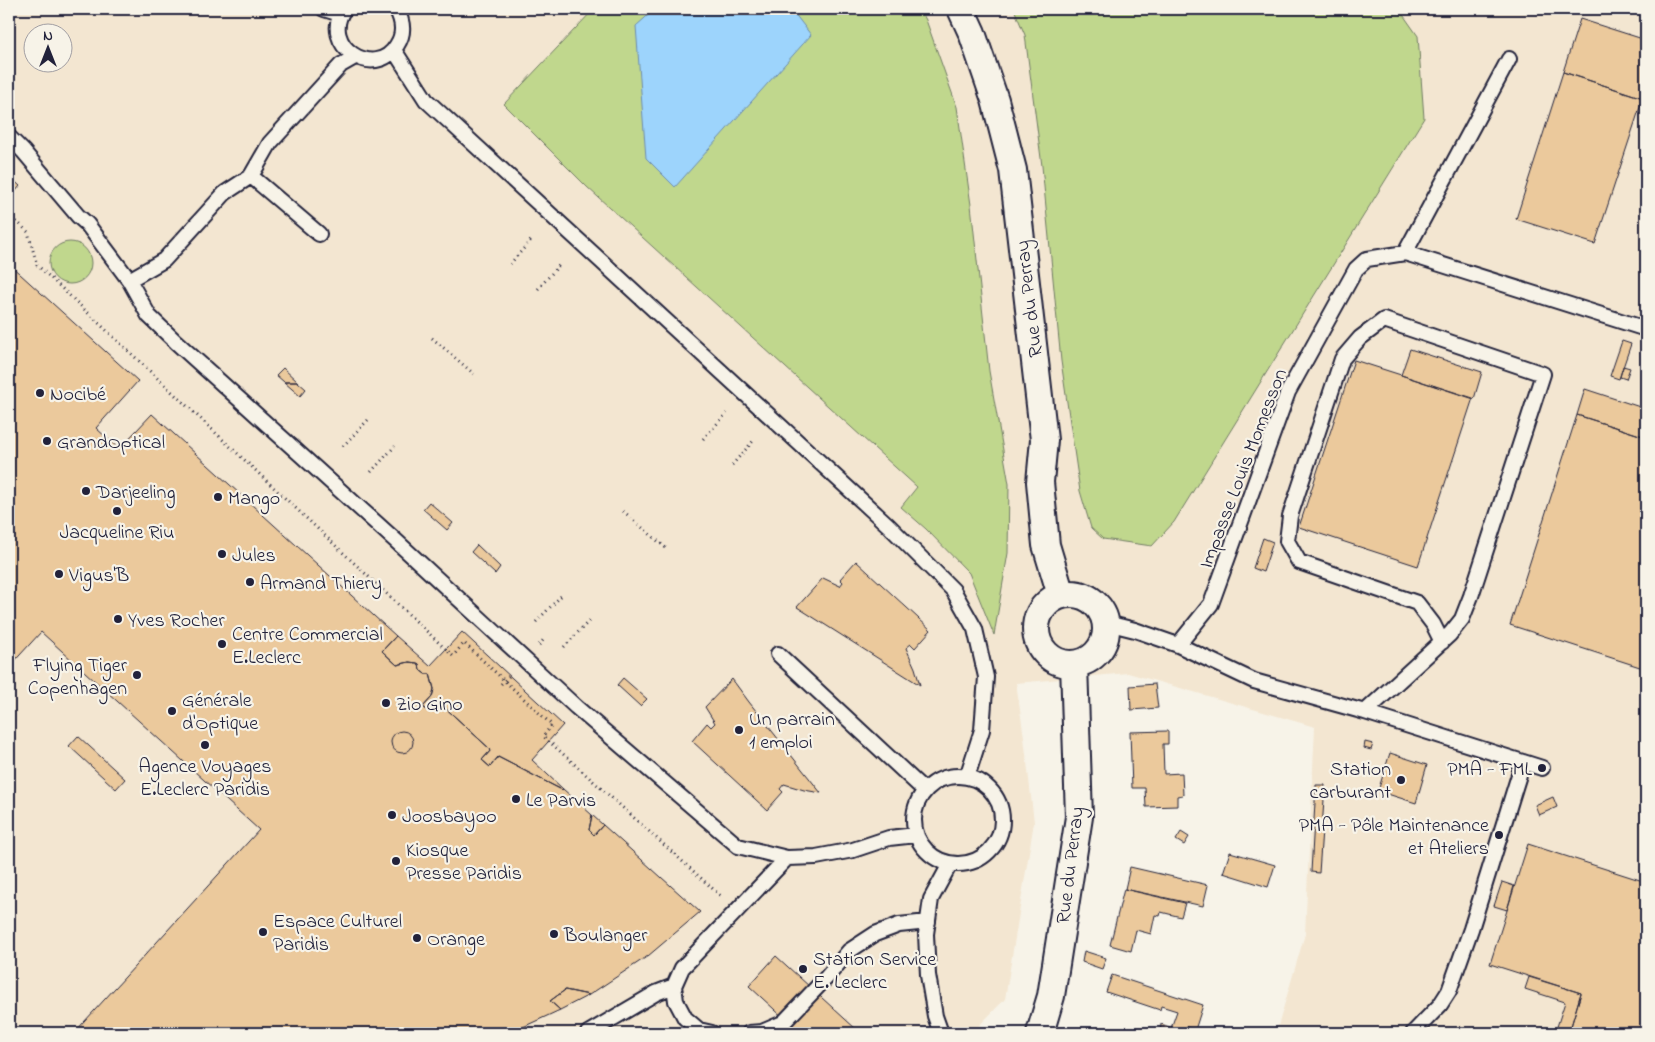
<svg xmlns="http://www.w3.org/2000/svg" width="1655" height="1042" viewBox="0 0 1655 1042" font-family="'Indie Flower',sans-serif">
<rect width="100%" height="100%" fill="#f7f3e8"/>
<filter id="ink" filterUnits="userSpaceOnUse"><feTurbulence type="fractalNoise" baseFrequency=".02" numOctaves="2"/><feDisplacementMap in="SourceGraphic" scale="10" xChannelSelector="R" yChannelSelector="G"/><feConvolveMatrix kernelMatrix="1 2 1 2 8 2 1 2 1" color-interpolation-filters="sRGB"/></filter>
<g filter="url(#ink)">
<path fill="#f3e6d1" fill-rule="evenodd" d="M9,9h1637v1024h-370l29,-99 10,-207 -187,-54 -112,10 8,54 10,85 -29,177 -33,34h-963zM32,32h30v30h-30z"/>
<path fill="#c0d78d" stroke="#717c64" d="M594,9h326l6,11 31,87 14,98 18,166 20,113 -1,69 -14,82 -25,-62 -43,-44 -25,-22 16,-20 -330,-300 -83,-83z
M1014,9h385l19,27 6,82 -250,404 -22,24 -49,-7 -12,-11 -11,-37 -19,-130 -19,-195 -17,-131z
M49 263a21 21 0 1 1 42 0a21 21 0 1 1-42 0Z"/>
<path fill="#9dd4fc" stroke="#6c8daf" d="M655,9h136l20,26 -136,152 -29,-29 -10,-132z"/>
<path fill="#ebc99c" stroke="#22223b" d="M1580,19l66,21v46l-3,12 -80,-26z
M1563,72l80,26 -48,146 -79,-25z
M9,176l11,10 -11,13z
M9,264l129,117 -42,47 23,21 33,-35 244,222 -14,15 15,14 12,-3 8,1 2,1 1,6 5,4h5l4,15 -2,8 -9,10 8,6 9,-10 51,47 -9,10 8,7 8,-10 64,33 1,-1 29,26 -3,15 5,5 9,-10 97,87 -52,44 -59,39 -24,-5 -15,11 10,9 -50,23h-436l185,-203 -218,-198 -32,35z
M1622,341l9,3 -12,35 -9,-3z
M1410,349l72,23 -8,27 -73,-24z
M1354,360l119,38 -55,168 -119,-39z
M1623,366l7,2 -4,11 -6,-2z
M283,368l15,14h-14l-8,-7z
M284,382h14l8,7 -6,7z
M1585,389l61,20v28l-69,-22z
M1577,415l69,22v232l-136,-44z
M429,502l24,21 -6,7 -24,-21z
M1263,538l10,4 -10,30 -10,-4z
M477,545l23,22 -5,7 -24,-22z
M856,561l75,69 -16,18 -4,-4 -5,4 9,20 5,17 -123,-78 26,-29 17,8 3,-4 -3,-3z
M462,632l101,93 -31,35 31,29 -1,1 -64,-33 -8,10 -8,-7 9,-10 -51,-47 -9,10 -8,-6 9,-10 2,-8 -4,-15h-5l-5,-4 -1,-6 -2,-1 -8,-1 -12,3 -15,-14 14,-15 34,30z
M623,678l24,21 -7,7 -23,-21z
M732,679l17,23 72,91 -17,-3 -20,-6 -4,5 3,3 -16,18 -75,-69 15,-18 4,4 4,-4 -10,-16z
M1155,684l3,24 -27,2 -1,-24z
M391 742a11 11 0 1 1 22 0a11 11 0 1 1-22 0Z
M1168,731v13h-5l1,30 18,-1 1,22 -6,1v10l-31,1 -1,-19h-13l-2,-56z
M78,736l47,43 -9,10 -47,-43z
M1365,742l8,2 -2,6 -7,-2z
M1390,753l37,12 -11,38 -38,-12z
M1316,785h9l-6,88 -8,-1z
M1553,797l4,10 -18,8 -4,-10z
M592,815l11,10 -9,10 -5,-5z
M1181,832l8,5 -5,8 -8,-5z
M1528,844l118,38v151h-77l12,-40 -91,-29z
M1230,852l45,13 -7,22 -45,-14z
M1130,867l78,18 -5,21 -78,-17z
M1502,882l12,4 -7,24 -13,-4z
M1124,889l61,14 -4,14 -20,-5 -1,4 -5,-1 -4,19 -15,-4 -5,21 -21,-6z
M1084,951l22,7 -4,11 -20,-7z
M776,956l80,73 -4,4h-52l-51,-47z
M1112,975l91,30 -8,25 -9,-3 -2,5 -13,-4 6,-17 -16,-5 -1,4 -54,-18z
M1529,977l52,16 -12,40h-14l10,-31 -40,-13z
M565,990l24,5 -29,15 -10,-9z
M1161,1024l23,8 2,-5 19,6h-45z
M1092,1028l16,5h-18z"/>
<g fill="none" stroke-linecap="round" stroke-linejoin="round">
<defs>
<path id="service" d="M324,9l16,5
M344,9c-25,36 31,73 53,36 8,-12 6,-24 -1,-36
M394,50l32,50 462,425 65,65 22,39 11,48 -4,53 -15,47
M9,137l14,14 55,65 9,8 42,56 20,36 27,26 219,198 181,167 162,139 49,12 29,-1 37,-7 36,-12 27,-3
M251,176l68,58
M1405,253l104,-194
M129,280l35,-20 61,-67 26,-17 19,-33 71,-78 14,-8
M1107,623l28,7 43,15 76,36 111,31 177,56
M1178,645l33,-41 77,-212 68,-123 11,-10 38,-6 241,76
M778,654l146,136
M1365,712l85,-78 12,-15 9,-23 72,-222 -159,-54 -24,18 -18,21 -52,157 -3,25 12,21 118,41 16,21 9,18
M914 820a44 44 0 1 1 88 0a44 44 0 1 1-88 0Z
M588,1033l68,-40 18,-7
M712,1033l-13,-3 -14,-12 -9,-17 -2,-15 8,-18 105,-110
M749,1033l13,-1 21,-9 43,-45 23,-27 26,-17 24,-9 29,-3
M941,1033l-6,-17 -7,-41 -2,-41 5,-35 19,-35
M1413,1033l27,-28 9,-14 22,-62 52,-167"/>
<path id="minor" d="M961,9l11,24 23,67 18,70 31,270 -4,42 6,63 15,50
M1036 629a35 35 0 1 1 70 0a35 35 0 1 1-70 0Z
M1040,1033l11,-37 28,-179 -5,-153"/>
</defs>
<use href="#service" stroke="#22223b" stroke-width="18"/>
<use href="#minor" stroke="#22223b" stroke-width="30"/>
<path stroke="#22223b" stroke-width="3" stroke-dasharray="1 4" stroke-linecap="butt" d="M9,214l19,18 9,33 416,391 11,-13 88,82 -9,11 179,161
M510,264l23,-26
M538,289l23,-26
M432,338l42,36
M703,439l24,-26
M343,446l25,-26
M732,465l23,-26
M371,472l24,-26
M623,511l43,37
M536,622l25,-26
M539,645l6,-7
M564,647l25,-26
M501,684l9,-9"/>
<use href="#service" stroke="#f7f3e8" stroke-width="14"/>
<use href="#minor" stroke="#f7f3e8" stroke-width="26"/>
</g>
</g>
<g fill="#22223b" stroke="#f7f3e8" stroke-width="2">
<circle cx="40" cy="393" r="5"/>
<circle cx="47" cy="441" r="5"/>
<circle cx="86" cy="491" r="5"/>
<circle cx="218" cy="497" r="5"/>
<circle cx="117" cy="511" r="5"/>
<circle cx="222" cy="554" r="5"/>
<circle cx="59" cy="574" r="5"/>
<circle cx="250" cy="582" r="5"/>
<circle cx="118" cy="619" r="5"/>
<circle cx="222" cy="644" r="5"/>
<circle cx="137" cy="675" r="5"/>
<circle cx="386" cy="703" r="5"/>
<circle cx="172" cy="711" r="5"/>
<circle cx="739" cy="730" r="5"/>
<circle cx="205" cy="745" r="5"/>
<circle cx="1542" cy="768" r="5"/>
<circle cx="1401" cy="780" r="5"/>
<circle cx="516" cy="799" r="5"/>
<circle cx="392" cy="815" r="5"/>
<circle cx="1499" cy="835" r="5"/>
<circle cx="396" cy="861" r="5"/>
<circle cx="263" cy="932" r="5"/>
<circle cx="554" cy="934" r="5"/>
<circle cx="417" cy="938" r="5"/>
<circle cx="803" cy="969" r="5"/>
</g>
<g text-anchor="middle" stroke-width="4.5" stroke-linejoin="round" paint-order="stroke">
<g font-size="20" fill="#22223b" stroke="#f7f3e8">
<text transform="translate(1028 299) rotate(-97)" y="7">Rue du Perray</text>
<text transform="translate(1242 468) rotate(-69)" y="7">Impasse Louis Momesson</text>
<text transform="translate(1069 865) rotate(-83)" y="7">Rue du Perray</text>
</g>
<g font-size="20" fill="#22223b" stroke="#f7f3e8" text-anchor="start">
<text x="50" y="400">Nocibé</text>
<text x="57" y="448">GrandOptical</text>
<text x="96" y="498">Darjeeling</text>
<text x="228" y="504">Mango</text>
<text x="117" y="538" text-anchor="middle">Jacqueline Riu</text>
<text x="232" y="561">Jules</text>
<text x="69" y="581">Vigus'B</text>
<text x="260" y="589">Armand Thiery</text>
<text x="128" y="626">Yves Rocher</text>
<text x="232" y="640">Centre Commercial<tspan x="232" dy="23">E.Leclerc</tspan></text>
<text x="127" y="671" text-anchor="end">Flying Tiger<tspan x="127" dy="23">Copenhagen</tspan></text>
<text x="182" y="706">Générale<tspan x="182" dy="23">d'Optique</tspan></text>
<text x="396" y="710">Zio Gino</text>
<text x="749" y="725">Un parrain<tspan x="749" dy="23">1 emploi</tspan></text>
<text x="205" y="772" text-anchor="middle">Agence Voyages<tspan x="205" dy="23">E.Leclerc Paridis</tspan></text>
<text x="1391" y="775" text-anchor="end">Station<tspan x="1391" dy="23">carburant</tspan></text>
<text x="1532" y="775" text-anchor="end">PMA - FML</text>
<text x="526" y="806">Le Parvis</text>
<text x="402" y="822">Joosbayoo</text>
<text x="1489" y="831" text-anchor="end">PMA - Pôle Maintenance<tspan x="1489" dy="23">et Ateliers</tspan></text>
<text x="406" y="856">Kiosque<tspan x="406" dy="23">Presse Paridis</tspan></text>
<text x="273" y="927">Espace Culturel<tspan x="273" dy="23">Paridis</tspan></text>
<text x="564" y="941">Boulanger</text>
<text x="427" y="945">Orange</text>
<text x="813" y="965">Station Service<tspan x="813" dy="23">E. Leclerc</tspan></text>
</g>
</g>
<rect width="1655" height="1042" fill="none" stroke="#f7f3e8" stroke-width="30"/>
<rect x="15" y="15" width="1625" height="1012" fill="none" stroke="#22223b" stroke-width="2" filter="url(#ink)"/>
<g transform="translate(48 48)"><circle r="24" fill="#f7f3e8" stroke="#a29fa3"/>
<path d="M0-4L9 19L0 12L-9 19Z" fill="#22223b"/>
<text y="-8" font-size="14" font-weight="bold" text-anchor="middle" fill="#22223b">N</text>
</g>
</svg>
